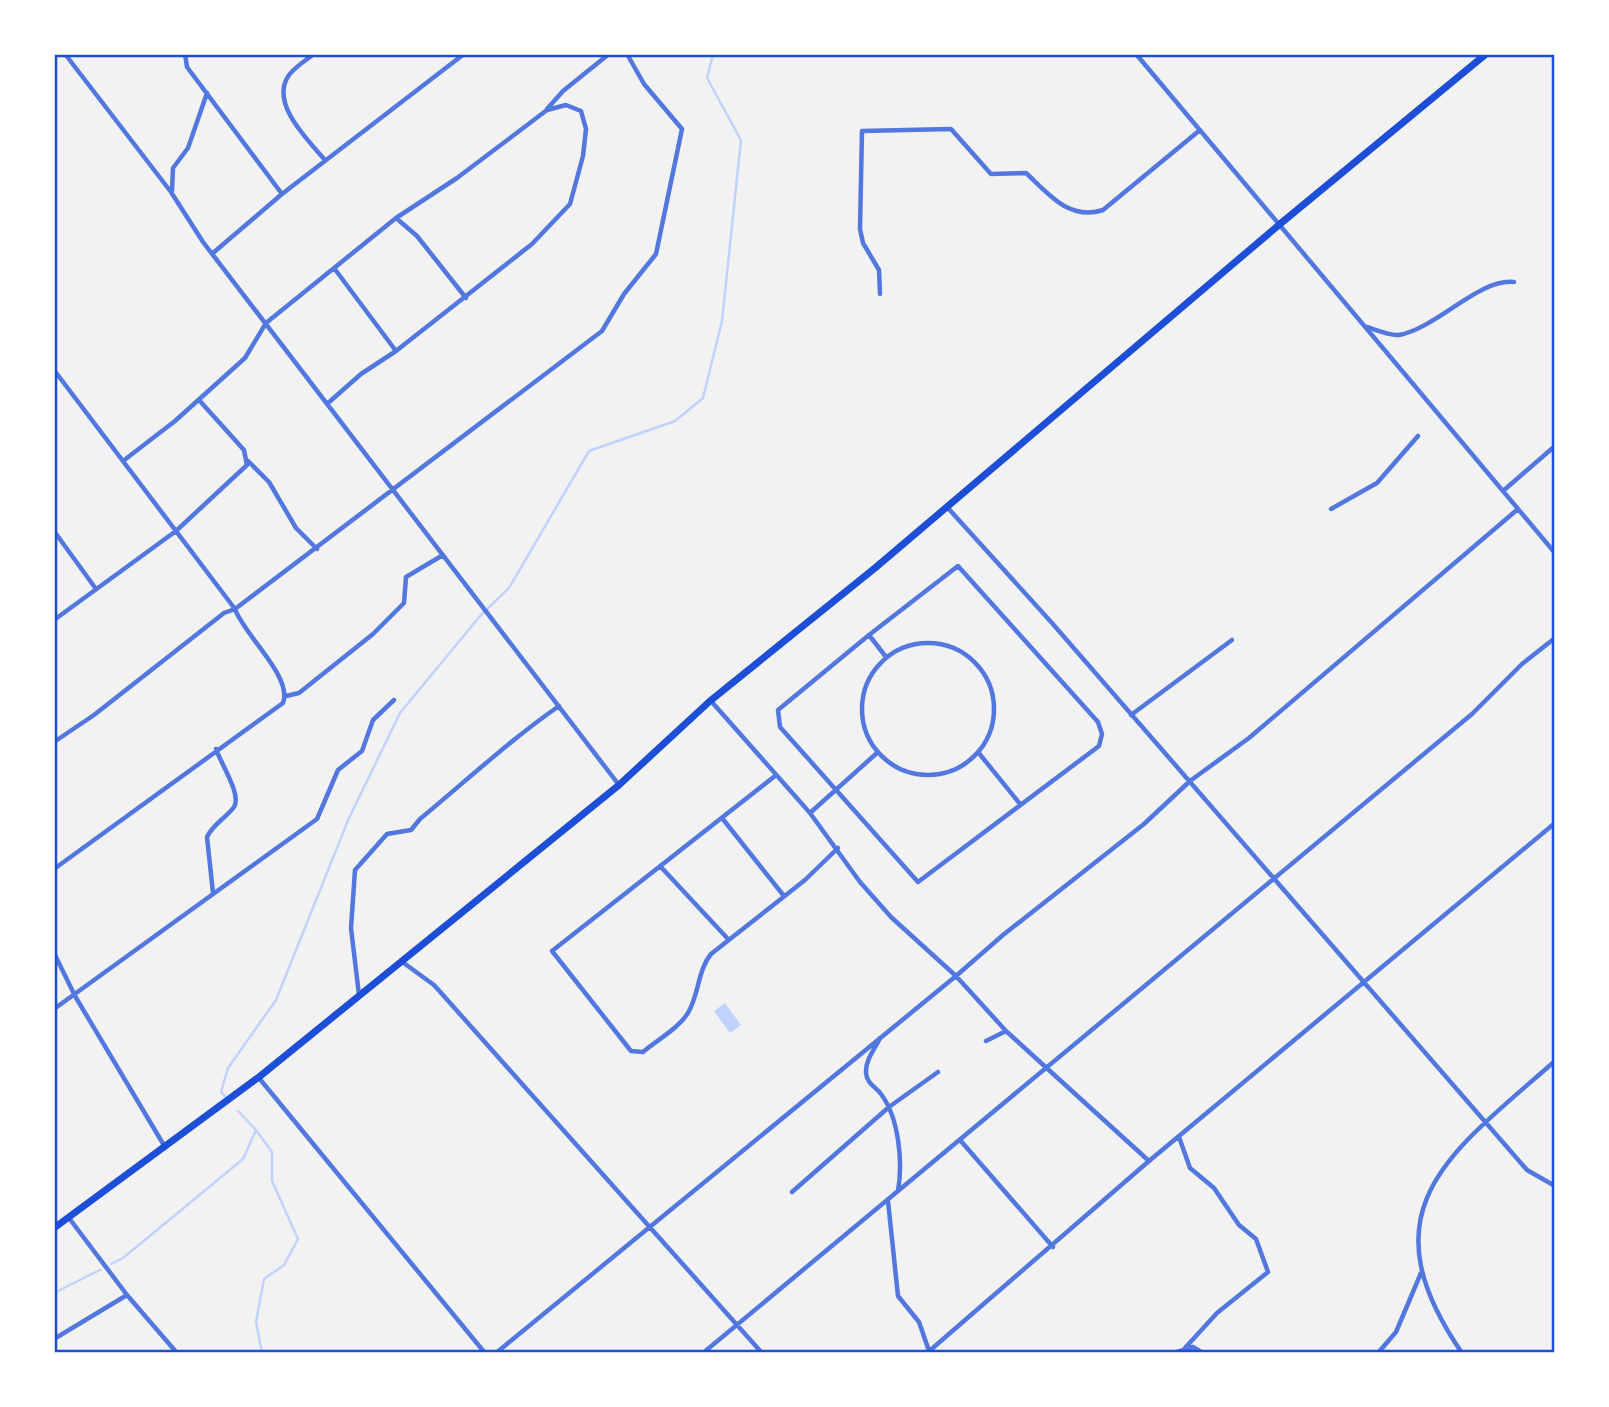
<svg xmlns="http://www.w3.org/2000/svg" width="1609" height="1407" viewBox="0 0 1609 1407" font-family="'Varela Round',sans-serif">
<rect width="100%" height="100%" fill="#f2f2f2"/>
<path fill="#bfd3fe" d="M725,1003l16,22 -11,8 -16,-22z"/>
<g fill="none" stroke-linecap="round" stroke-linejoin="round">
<path stroke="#bfd3fe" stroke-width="2.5" d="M225,1096l-4,-4 7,-24 48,-68 73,-182 51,-105 80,-97 29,-28 80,-137 86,-30 28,-23 19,-77 19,-181 -34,-62 6,-24
M256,1130l16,22v29l26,58 -14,26 -20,14 -8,43 6,31
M111,1264l12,-6 120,-99 13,-29 -18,-19
M54,1293l46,-23"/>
<path stroke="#5277de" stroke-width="4.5" d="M65,54l106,138 32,50 416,543
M185,54l2,13 95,127
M314,54c-8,6 -19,13 -25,21 -20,28 19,65 36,85
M1136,54l419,499
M547,109l16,-18 46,-37
M172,191l1,-23 15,-20 19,-55
M396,218l21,18 49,62
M213,253l69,-59 182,-140
M334,268l62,83
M880,294l-1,-24 -16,-27 -3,-14 2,-98 89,-2 40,45 35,-1c23,21 43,48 77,37l97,-80
M1367,327c9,3 23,9 32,8 38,-7 80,-57 115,-53
M54,370l181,239 -11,4 -130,102 -40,27
M123,461l52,-40 70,-63 21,-35 130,-105 61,-40 90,-68 19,-5 15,6 5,18 -3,27 -13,48 -38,40 -136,107 -35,23 -34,30
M248,461l21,21 27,46 21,21
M1503,491l52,-45
M947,507l105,116 475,547 28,16
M1331,509l46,-26 41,-47
M54,531l42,58
M958,566l140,156 4,12 -3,12 -181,136 -138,-155 -2,-17 91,-75z
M54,620l122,-89 71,-66 -3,-15 -45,-50
M869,635l17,22
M862 709a66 66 0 1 1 132 0a66 66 0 1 1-132 0Z
M286,696l13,-3 74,-59 31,-31 2,-26 37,-22
M711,701l99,112 50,69 31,35 65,59 50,55 143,130
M1131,715l101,-75
M978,752l42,52
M775,776l-223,175 79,100 12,1c14,-12 38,-25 46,-41 10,-18 9,-41 22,-57l94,-74 33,-32
M810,813l68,-61
M722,818l62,78
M660,866l68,73
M54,869l229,-166c10,-26 -39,-68 -48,-94l367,-278 22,-37 32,-40 26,-125 -38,-45 -17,-30
M213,893l-6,-56c6,-13 19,-19 27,-30 8,-12 -13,-43 -18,-58
M54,953l21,43 90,151
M401,961l33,24 328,368
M359,995l-8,-67 4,-58 32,-36 24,-4 9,-11c46,-38 90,-79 139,-113
M54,1009l263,-190 21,-49 24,-19 11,-31 21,-20
M880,1038c-5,11 -15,22 -14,35 1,11 9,13 15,21 18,24 22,68 17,97
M986,1041l20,-10
M259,1078l226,275
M1179,1137l11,31 24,20 25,37 17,14 12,33 -51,41 -32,35
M960,1140l93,107
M792,1192l97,-85 49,-35
M888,1201l10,95 21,26 10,29
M69,1218l58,77 50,58
M54,1339l73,-44
M496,1353l460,-377 47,-41 141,-111 46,-43 59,-43 269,-229
M703,1353l769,-639 50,-50 33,-26
M927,1353l222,-192 406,-338
M1174,1353l19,-6 10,6
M1378,1353l18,-21 25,-59
M1462,1353c-99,-144 -13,-199 93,-292"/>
<path stroke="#1d4ed8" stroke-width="7" d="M54,1228l205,-151 360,-292 91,-84 165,-133 405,-344 206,-170"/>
</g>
<rect width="1609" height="1407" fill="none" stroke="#ffffff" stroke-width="112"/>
<rect x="56" y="56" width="1497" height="1295" fill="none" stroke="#1d4ed8" stroke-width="2.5"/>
</svg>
